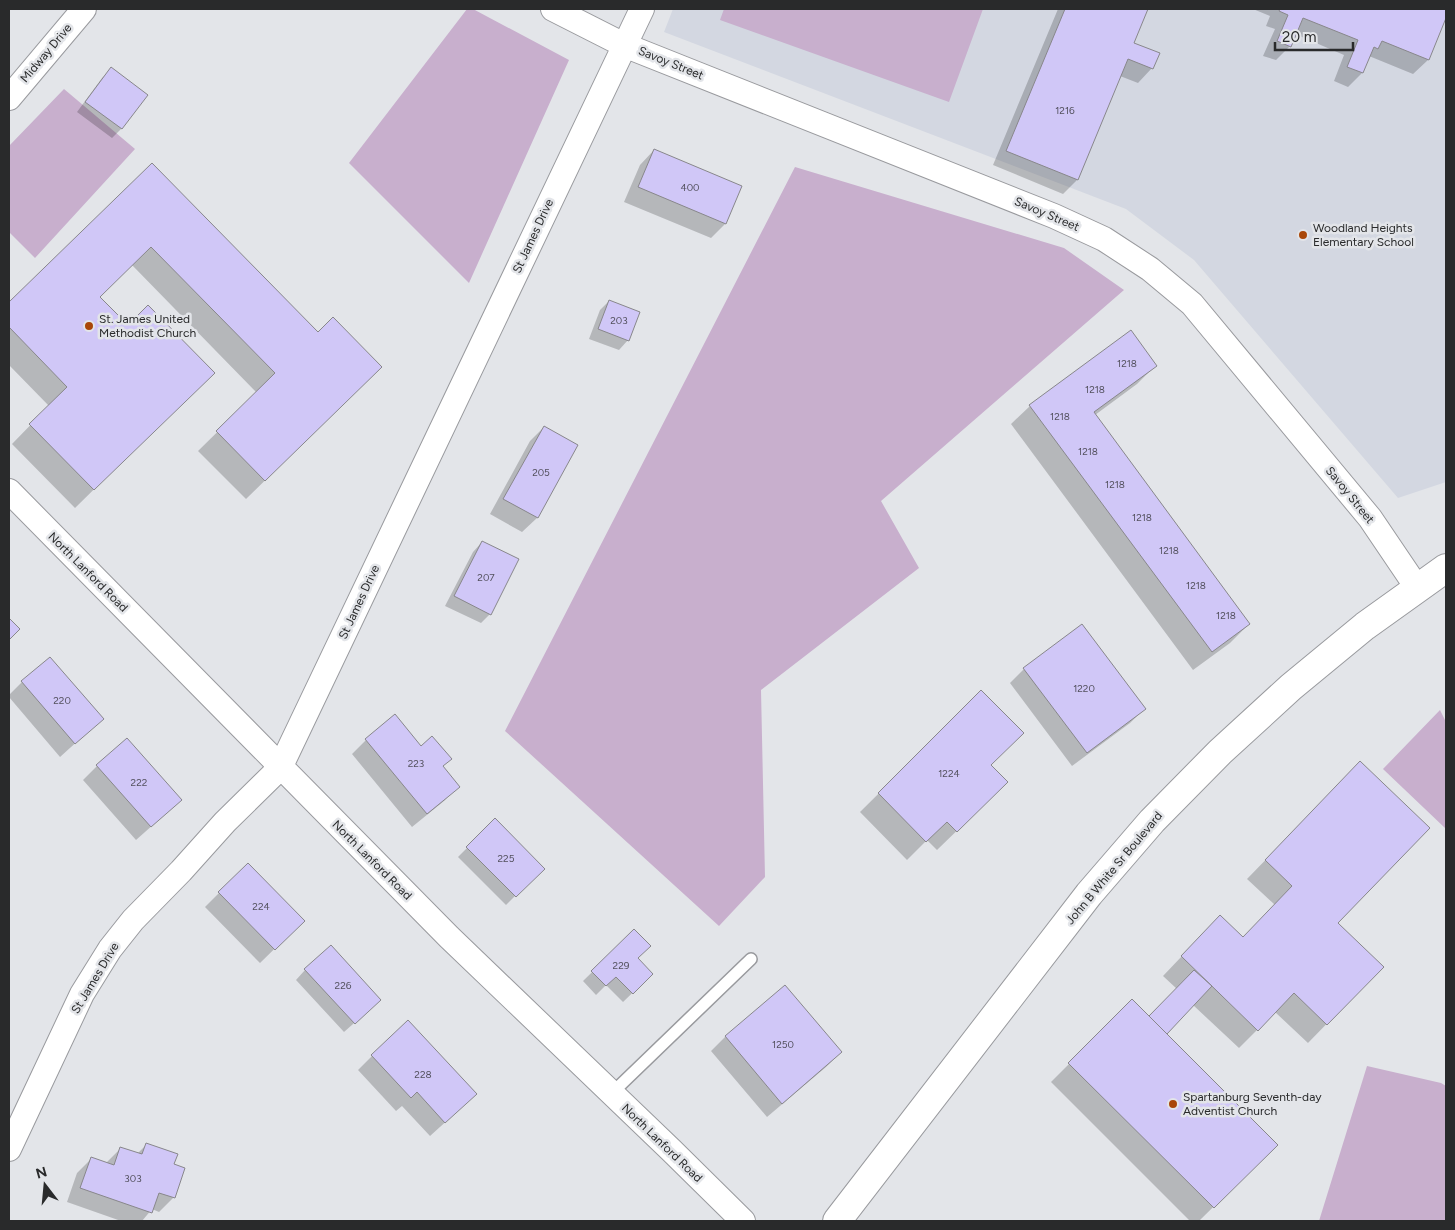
<svg xmlns="http://www.w3.org/2000/svg" width="1455" height="1230" viewBox="0 0 1455 1230" font-family="Figtree,sans-serif">
<rect width="100%" height="100%" fill="#e3e5e9"/>
<path fill="#d3d7e1" d="M673,9h773v473l-48,16 -204,-238 -68,-51 -462,-177z"/>
<path fill="#c8afcd" d="M467,9h6l96,51 -100,223 -120,-120z
M724,9h259l-34,93 -229,-82z
M64,89l71,60 -100,109 -26,-26v-86z
M795,167l269,81 60,42 -243,211 38,67 -158,122 4,187 -46,49 -214,-195z
M1440,710l6,12 -1,106 -62,-59z
M1367,1066l74,17 5,3v135h-127z"/>
<path fill="#0003" d="M1058,9h89l-14,34 19,25 -14,15 -18,-7 -43,104 -14,14 -70,-29z
M1253,9h193v6l-18,45 -15,14 -44,-18 -7,17 -14,14 -14,-6 10,-26 -49,-21 -5,12 -14,14 -13,-4 12,-27 -9,-3 4,-10z
M111,69l36,26 -26,34 -9,9 -35,-26 25,-34z
M654,150l71,74 -14,14 -87,-36 16,-37z
M152,164l210,221 -116,114 -48,-48 59,-58 -125,-128 -33,32 95,94 -119,117 -63,-64 37,-38 -40,-41v-61z
M609,301l19,39 -9,10 -30,-11 11,-29z
M1155,366l-18,18 -42,31 154,209 -19,19 -37,27 -182,-246 19,-18z
M544,427l33,18 -40,73 -15,14 -32,-18 40,-73z
M482,542l8,72 -9,9 -36,-17 28,-54z
M50,659l52,60 -42,38 -51,-60v-2l13,-13z
M1024,669l120,40 -14,14 -58,43 -62,-83z
M981,692l9,73 17,17 -70,68 -10,-10 -20,20 -47,-48z
M366,740l55,7 29,12 -8,8 16,19 -14,15 -32,26 -60,-73z
M97,766l84,34 -45,40 -53,-60z
M1341,782l-5,141 46,44 -74,76 -33,-31 -36,36 -46,-43 -28,29 111,111 -77,76h-9l-139,-139 81,-81 17,17 28,-29 -14,-13 38,-40 41,3 33,-34 -28,-26z
M495,820l48,48 -37,37 -48,-48z
M248,864l55,57 -43,42 -55,-56z
M634,931l2,27 16,16 -29,28 -17,-17 -10,10 -13,-14z
M305,970l65,39 -26,23 -48,-52z
M785,987l56,65 -15,15 -59,50 -56,-66 14,-14z
M372,1056l89,52 -31,28 -28,-30 -6,5 -38,-41z
M147,1144l26,21v33l-14,14 -7,-3 -10,12h-21l-54,-19 10,-29 15,-15 14,5 15,-15 16,6z"/>
<path fill="#d0c7f7" stroke="#88878b" d="M1065,9h83l-14,34 26,10 -7,16 -25,-10 -50,121 -72,-29z
M1280,9h166v9l-17,42 -47,-19 -4,8 -4,-2 -11,26 -16,-6 11,-27 -55,-22 -12,29 -14,-6 11,-26 -9,-4z
M111,67l37,28 -26,34 -37,-27z
M654,149l88,37 -16,38 -88,-37z
M152,163l166,169 15,-15 49,50 -117,114 -49,-50 59,-58 -124,-126 -51,50 28,28 20,-20 67,68 -121,117 -65,-66 38,-37 -58,-60v-25z
M609,300l31,12 -11,29 -31,-12z
M1131,330l26,36 -63,46 156,212 -38,28 -183,-247z
M544,426l34,19 -40,73 -35,-19z
M482,541l37,18 -28,56 -37,-19z
M9,618l11,11 -11,11z
M1082,624l64,85 -59,44 -64,-85z
M50,657l54,62 -29,25 -54,-63z
M981,690l43,43 -33,32 17,17 -51,50 -10,-10 -21,20 -48,-49z
M395,714l26,32 11,-10 20,23 -9,7 17,21 -33,27 -62,-75z
M127,738l55,62 -31,27 -55,-62z
M1360,761l70,67 -92,95 46,44 -57,58 -33,-32 -36,38 -77,-75 39,-41 23,22 49,-51 -27,-26z
M495,818l50,51 -29,28 -50,-50z
M248,863l57,58 -30,29 -57,-58z
M634,929l17,17 -13,12 15,16 -20,20 -17,-17 -10,9 -15,-15z
M331,945l50,55 -26,24 -51,-55z
M1194,970l18,16 -45,48 -18,-18z
M785,985l57,67 -60,52 -57,-68z
M1132,999l146,146 -64,63 -146,-145z
M408,1020l69,74 -32,29 -28,-31 -6,6 -40,-43z
M146,1143l32,11 -4,10 11,4 -10,30 -16,-5 -7,20 -72,-25 11,-31 23,8 6,-18 22,7z"/>
<g fill="none" stroke-linecap="round" stroke-linejoin="round">
<defs>
<path id="lane" d="M611,1094l140,-135"/>
<path id="street" d="M553,9l71,36 430,171 50,23 46,30 42,35 178,214 48,71
M9,98l75,-89
M9,491l440,446 222,213 72,71
M9,1149l73,-155 28,-45 23,-29 48,-49 44,-49 55,-54 362,-759"/>
<path id="secondary" d="M837,1221l252,-327 63,-73 68,-69 71,-65 74,-61 81,-58"/>
</defs>
<use href="#lane" stroke="#999a9e" stroke-width="14"/>
<use href="#street" stroke="#999a9e" stroke-width="26"/>
<use href="#secondary" stroke="#999a9e" stroke-width="30"/>
<use href="#lane" stroke="#fff" stroke-width="11"/>
<use href="#street" stroke="#fff" stroke-width="24"/>
<use href="#secondary" stroke="#fff" stroke-width="28"/>
</g>
<g fill="#a94709" stroke="#e3e5e9" stroke-width="2">
<circle cx="1303" cy="235" r="5"/>
<circle cx="89" cy="326" r="5"/>
<circle cx="1173" cy="1104" r="5"/>
</g>
<g text-anchor="middle" stroke-width="5" stroke-linejoin="round" paint-order="stroke">
<g font-size="10" fill="#53515e">
<text x="1065" y="114">1216</text>
<text x="690" y="191">400</text>
<text x="619" y="324">203</text>
<text x="1127" y="367">1218</text>
<text x="1095" y="393">1218</text>
<text x="1060" y="420">1218</text>
<text x="1088" y="455">1218</text>
<text x="541" y="476">205</text>
<text x="1115" y="488">1218</text>
<text x="1142" y="521">1218</text>
<text x="1169" y="554">1218</text>
<text x="486" y="581">207</text>
<text x="1196" y="589">1218</text>
<text x="1226" y="619">1218</text>
<text x="1084" y="692">1220</text>
<text x="62" y="704">220</text>
<text x="416" y="767">223</text>
<text x="949" y="777">1224</text>
<text x="139" y="786">222</text>
<text x="506" y="862">225</text>
<text x="261" y="910">224</text>
<text x="621" y="969">229</text>
<text x="343" y="989">226</text>
<text x="783" y="1048">1250</text>
<text x="423" y="1078">228</text>
<text x="133" y="1182">303</text>
</g>
<g font-size="12" fill="#292a2b" stroke="#e3e5e9">
<text transform="translate(46 53) rotate(-50)" y="4">Midway Drive</text>
<text transform="translate(671 63) rotate(22)" y="4">Savoy Street</text>
<text transform="translate(1047 214) rotate(23)" y="4">Savoy Street</text>
<text transform="translate(533 236) rotate(-65)" y="4">St James Drive</text>
<text transform="translate(1350 495) rotate(51)" y="4">Savoy Street</text>
<text transform="translate(88 572) rotate(45)" y="4">North Lanford Road</text>
<text transform="translate(359 602) rotate(-65)" y="4">St James Drive</text>
<text transform="translate(372 860) rotate(45)" y="4">North Lanford Road</text>
<text transform="translate(1114 868) rotate(-50)" y="4">John B White Sr Boulevard</text>
<text transform="translate(95 978) rotate(-59)" y="4">St James Drive</text>
<text transform="translate(662 1143) rotate(44)" y="4">North Lanford Road</text>
</g>
<g font-size="12" fill="#292a2b" stroke="#e3e5e9" text-anchor="start">
<text x="1313" y="232">Woodland Heights<tspan x="1313" dy="14">Elementary School</tspan></text>
<text x="99" y="323">St. James United<tspan x="99" dy="14">Methodist Church</tspan></text>
<text x="1183" y="1101">Spartanburg Seventh-day<tspan x="1183" dy="14">Adventist Church</tspan></text>
</g>
</g>
<rect width="1455" height="1230" fill="none" stroke="#292a2b" stroke-width="20"/>
<g transform="translate(45 1185) rotate(344)" stroke="#e3e5e9" stroke-width="4" paint-order="stroke">
<path d="M0-4L9 19L0 12L-9 19Z" fill="#292a2b"/>
<text y="-8" font-size="14" font-weight="bold" text-anchor="middle" fill="#292a2b">N</text>
</g>
<path d="M1275 42v8h78v-8" fill="none" stroke="#292a2b" stroke-width="2.5"/>
<text x="1282" y="42" font-size="15" fill="#292a2b" stroke="#e3e5e9" stroke-width="4" paint-order="stroke">20 m</text>
</svg>
